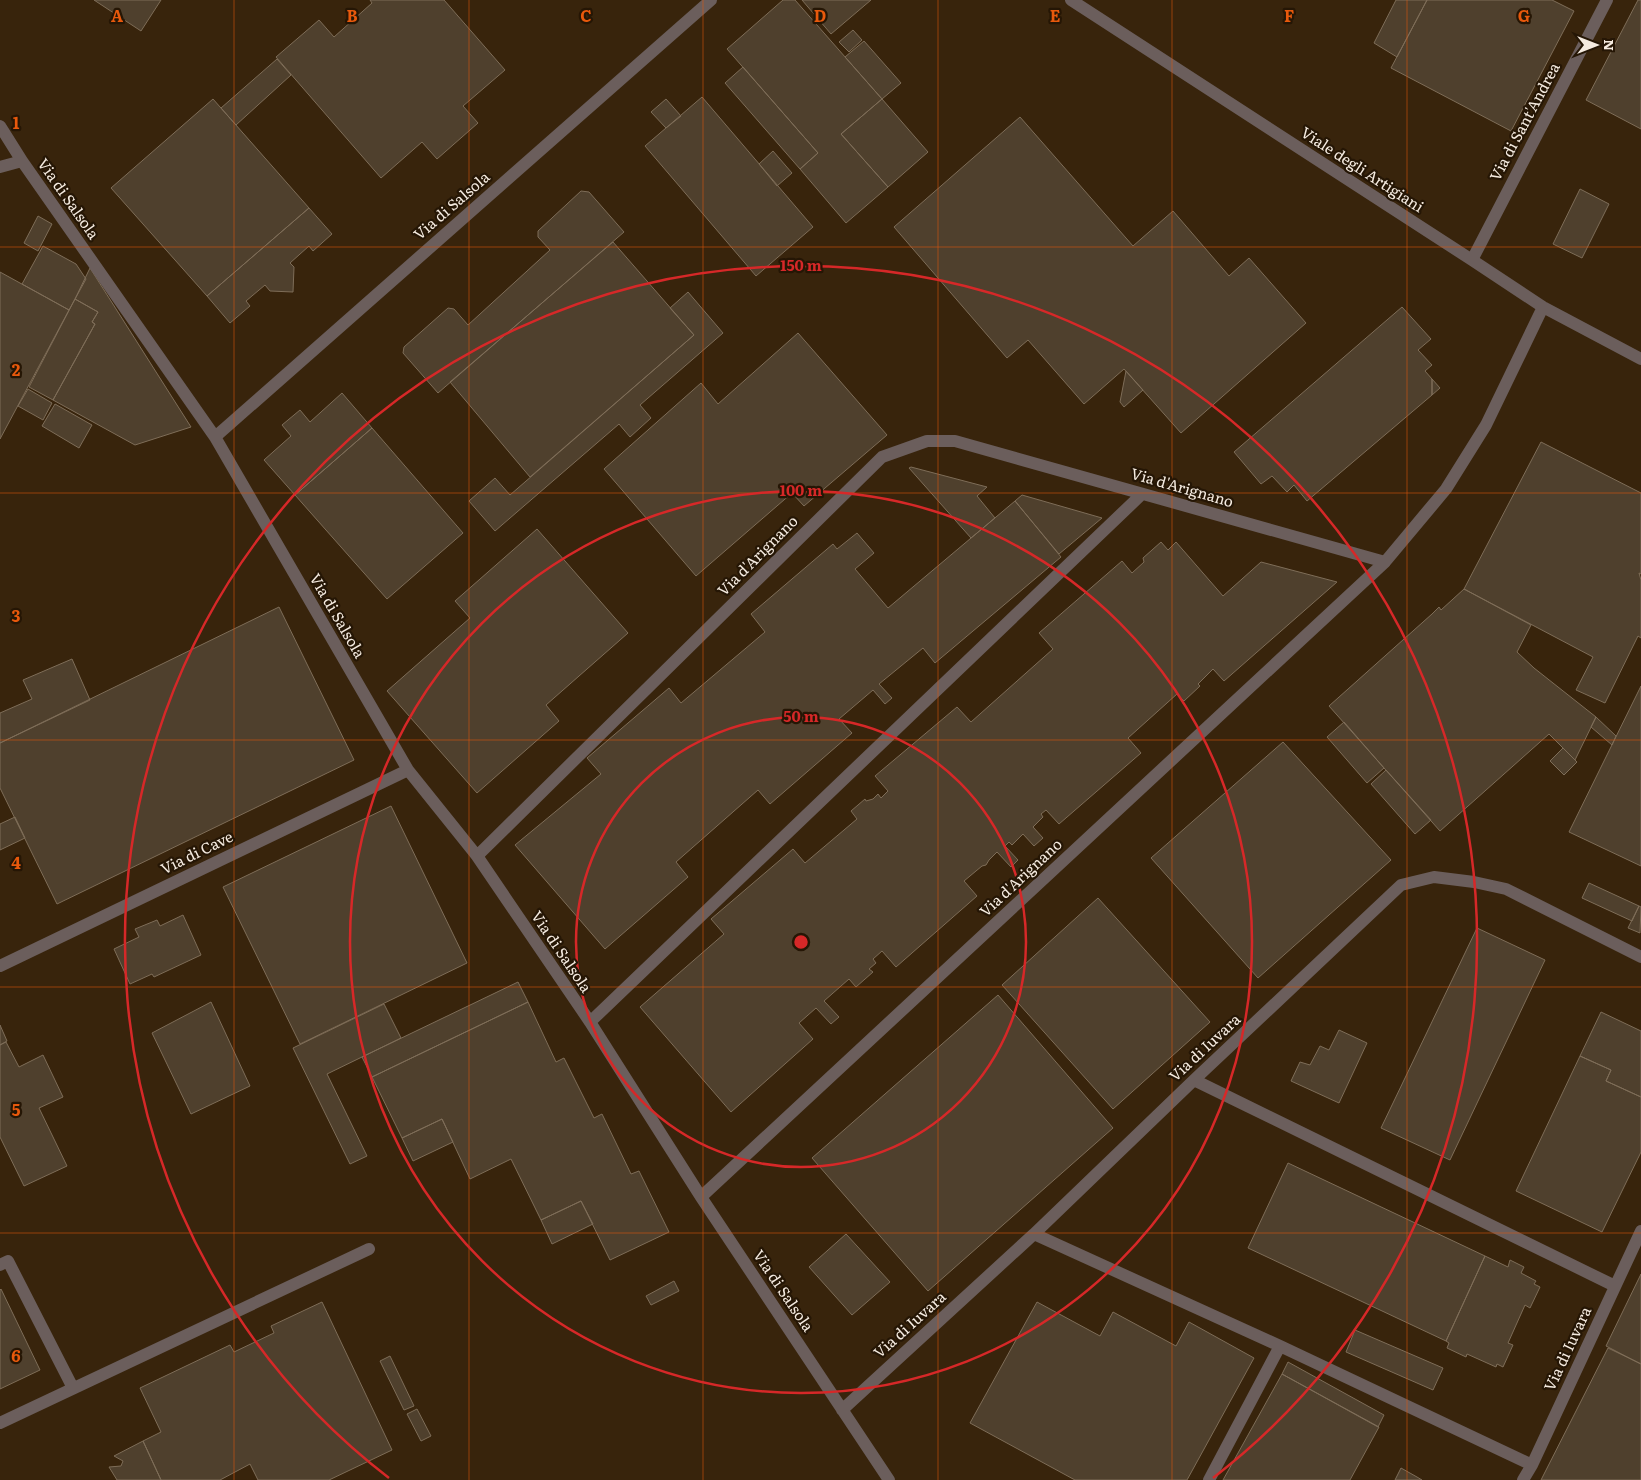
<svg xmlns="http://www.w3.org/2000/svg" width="1641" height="1480" viewBox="0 0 1641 1480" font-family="Literata,serif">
<rect width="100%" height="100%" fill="#2f200e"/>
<path fill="#38240c" d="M0,0h1641v1480h-1641z"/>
<path fill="#4f402d" stroke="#7e6d58" d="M94,0h67l-20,31z
M370,0h74l61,70 -42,36 15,17 -41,36 -15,-17 -41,36 -105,-121 43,-37 15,17 38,-34z
M783,0h12l87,99 -41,35 47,53 -42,36 -46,-54 18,-16 -91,-104z
M802,0h69l-40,34z
M1396,0h31l-30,57 -23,-14z
M1427,0h125l22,11 -63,120 -120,-63z
M1638,0h3v129l-55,-29z
M853,30l9,10 -13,12 -10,-10z
M864,41l37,42 -19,16 -37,-42z
M277,59l14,16 -55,50 -15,-17z
M743,67l75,86 -18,16 -75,-86z
M702,97l111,130 -57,49 -111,-130z
M213,99l96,109 -102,88 -96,-108z
M666,99l15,17 -15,12 -15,-16z
M882,99l46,53 -40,35 -47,-53z
M1020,117l113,129 40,-35 56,65 20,-18 57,65 -125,110 -57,-64 -40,35 -56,-64 -21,18 -113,-131z
M773,151l19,22 -15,13 -18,-22z
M1580,189l29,15 -27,54 -29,-14z
M581,191l8,1 35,40 -186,161 -35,-40 1,-6 44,-39 6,1 14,16 82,-75 -12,-13v-6z
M309,208l23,26 -19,17 -4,-5 -19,17 4,4 -1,25 -23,-1 -5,-6 -19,16 4,5 -20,17 -23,-27z
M38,216l14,8 -14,27 -14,-8z
M613,242l81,93 -164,142 -80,-95z
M43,246l33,18 10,15 -17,31 -47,-26z
M90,268l101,159 -56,18 -82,-45 42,-76 -3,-2 6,-10 -23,-13z
M0,272l69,38 -69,129z
M688,292l35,41 -83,72 11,13 -21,19 -11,-13 -124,107 -26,-30 26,-23 15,17 184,-160 -24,-27z
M75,299l23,13 -6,10 3,2 -42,76 -24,-13z
M1402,307l29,32 -13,11 14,15 -7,6 7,8v16l-125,106 -13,-16 -7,7 -15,-16 -11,8 -27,-32z
M798,333l89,102 -83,71 -12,-13 -96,83 -92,-107 97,-86 17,21z
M1126,371l17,19 -19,17 -4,-5z
M1432,379l8,9 -8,7z
M28,389l24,14 -9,17 -25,-14z
M342,393l30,35 -77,67 -31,-35 27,-24 -9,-11 18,-15 10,12z
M55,404l37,21 -13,23 -37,-22z
M372,428l91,105 -76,66 -92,-104z
M1541,442l100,51v81l-2,-1 2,7v58l-3,-2 -33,67 -29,-13 17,-33 -129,-68z
M911,467l76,20 -10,9 18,22 -24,20 -62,-70z
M1022,495l80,23 -43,36 -44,-53z
M1015,501l46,56 -126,106 -12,-15 -44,36 13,14 -7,6 -12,-14 -34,29 13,14 -82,71 -12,-14 -82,72 12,15 -83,72 -90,-104 86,-71 -14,-16 82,-70 12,15 84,-71 -14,-18 82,-70 4,5 20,-16 17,20 -19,16 33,39z
M537,529l91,104 -82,72 13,16 -82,72 -90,-102 83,-73 -15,-17z
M1161,542l7,8 8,-8 47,54 38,-34 76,20 -113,99 -11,-12 -15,15 2,2 -16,15 -7,-7 -49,44 13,15 -82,71 -13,-14 -5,4 2,3 -10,10 10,11 -9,8 -11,-12 -11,11 -3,-3 -4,4 13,14 -7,7 -14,-15 -8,8 -3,5 -4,1 -18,15 13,15 -81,71 -14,-16 -9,8 3,4 -7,6 4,3 -17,15 -7,-8 -25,22 15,16 -8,7 -15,-16 -17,15 14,16 -82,73 -91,-105 84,-73 -13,-15 82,-70 12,14 52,-44 -6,-8 14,-12 1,2 7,-2 5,-5 3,4 7,-7 -13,-15 82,-69 14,15 82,-73 -14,-16 83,-72 10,12 12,-11 -1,-4z
M1464,589l67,36 -14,27 17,16 62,49 -21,43 -26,-26 -109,97 -111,-125 103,-92 7,-7 2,3z
M279,607l75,153 -297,144 -57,-116v-45z
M72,659l18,41 -90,43v-30l32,-14 -9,-19z
M1641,686v180l-72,-34z
M1596,717l20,19 -4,9 -21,-18z
M1344,722l40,46 -17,15 -40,-46z
M1283,742l108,118 -133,118 -107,-120z
M1563,748l14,14 -13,13 -14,-14z
M1386,770l45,50 -16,14 -44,-50z
M391,806l76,157 -167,81 -77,-157z
M15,817l10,21 -25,12v-26z
M1589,883l50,23 -7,15 -50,-23z
M1098,898l112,124 -97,87 -111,-124z
M1639,906l2,1 -1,26 -12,-5z
M183,915l18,40 -47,22 -2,-3 -22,10 -16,-35 25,-12 -4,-8 22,-9 3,6z
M1477,928l68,32 -95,200 -69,-32z
M518,982l10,20 -156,75 -10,-20z
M998,995l115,133 -185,163 -116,-133z
M211,1002l39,84 -59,28 -39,-81z
M528,1002l28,60 8,-4 30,60 8,-4 29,60 8,-3 30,61 -59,28 -29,-59 -40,19 -30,-61 -41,20 -28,-60 -40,19 -30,-61z
M384,1004l17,34 -74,36 40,82 -17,8 -57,-116z
M1601,1012l40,19v66l-35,-16 5,-11 -31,-14z
M0,1025l7,16 -7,4z
M1339,1030l28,13 -28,60 -48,-22 9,-19 10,3 10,-19 9,4z
M6,1042l13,25 24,-12 20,42 -24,11 28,58 -43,20 -24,-49v-92z
M1580,1056l31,14 -5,11 35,16v55l-39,80 -86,-41z
M442,1119l11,23 -40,19 -11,-23z
M1288,1163l197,93 -39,85 -198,-93z
M581,1201l12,23 -41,20 -11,-24z
M846,1234l44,48 -38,33 -43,-48z
M1485,1256l23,11 2,-7 14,7 -3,6 15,8 -2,3 6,3 -10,21 -5,-3 -17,38 5,2 -10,22 -6,-3 -1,3 -29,-13 -1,3 -19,-9 2,-5 -3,-2z
M1641,1274v90l-35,-18z
M674,1281l5,10 -28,14 -5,-9z
M1,1289l39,81 -40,19v-99z
M322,1302l70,148 -63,30h-71l-8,-16 -30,16h-59l-18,-39 18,-9 -21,-44 90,-43 4,7 40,-19 -3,-7z
M1037,1302l63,34 13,-24 63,34 13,-24 65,36 -67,122h-112l-105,-57z
M1355,1330l88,38 -10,22 -87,-38z
M1608,1348l33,16v116h-100z
M390,1356l24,50 -10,4 -24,-49z
M1288,1362l96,53 -6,12 -96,-53z
M1282,1374l97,53 -29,53h-127z
M417,1409l14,27 -10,5 -14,-27z
M143,1441l18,39h-44l-8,-13 12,-1 2,-5 -9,-5z
M1401,1468l16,9 5,3h-27z"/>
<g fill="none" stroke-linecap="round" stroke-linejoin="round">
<path stroke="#6b5e5c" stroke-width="12" d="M1071,0l401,260 71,47 98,52
M0,126l22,35 193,276 193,333 69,86 113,166 111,175 188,283
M0,167l22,-6
M1472,260l135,-260
M215,437l496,-437
M477,856l405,-399 45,-16h28l430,121
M0,966l408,-196
M590,1022l552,-528
M1194,1080l421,206
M701,1197l684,-635 61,-73 40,-64 57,-118
M1034,1234l246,112 252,119
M0,1265l8,-4 65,127
M842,1410l192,-176 160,-154 207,-195 33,-8 40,5 32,7 135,68
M0,1423l369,-174
M1209,1480l71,-134
M1523,1480l9,-15 109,-234"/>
</g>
<path fill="none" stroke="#e8590c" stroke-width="1" stroke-opacity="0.55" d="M234,0v1480M469,0v1480M703,0v1480M938,0v1480M1172,0v1480M1407,0v1480M0,247h1641M0,493h1641M0,740h1641M0,987h1641M0,1233h1641"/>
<g fill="none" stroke="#d62828" stroke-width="2.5">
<circle cx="801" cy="942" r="225"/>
<circle cx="801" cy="942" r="451"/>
<path d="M389 1478A676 676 0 1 1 1213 1478"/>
</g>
<g text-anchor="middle" stroke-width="4.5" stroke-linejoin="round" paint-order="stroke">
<g font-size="15" fill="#f5ebe0" stroke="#251605">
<text transform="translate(1525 122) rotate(-62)" y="5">Via di Sant'Andrea</text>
<text transform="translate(1362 170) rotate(33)" y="5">Viale degli Artigiani</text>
<text transform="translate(68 199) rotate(55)" y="5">Via di Salsola</text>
<text transform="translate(452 206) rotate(-41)" y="5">Via di Salsola</text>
<text transform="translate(1182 488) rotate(16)" y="5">Via d'Arignano</text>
<text transform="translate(758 556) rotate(-45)" y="5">Via d'Arignano</text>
<text transform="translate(337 616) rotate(60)" y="5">Via di Salsola</text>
<text transform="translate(197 853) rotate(-26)" y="5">Via di Cave</text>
<text transform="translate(1021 878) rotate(-43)" y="5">Via d'Arignano</text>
<text transform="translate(561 952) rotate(56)" y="5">Via di Salsola</text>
<text transform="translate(1205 1048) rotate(-43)" y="5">Via di Iuvara</text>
<text transform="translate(783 1291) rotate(56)" y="5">Via di Salsola</text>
<text transform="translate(910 1325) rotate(-42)" y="5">Via di Iuvara</text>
<text transform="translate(1568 1349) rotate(-65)" y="5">Via di Iuvara</text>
</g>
</g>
<g font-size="16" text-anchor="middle" font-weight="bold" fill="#e8590c" stroke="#251605" stroke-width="4.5" stroke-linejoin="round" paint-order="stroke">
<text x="117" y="22">A</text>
<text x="352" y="22">B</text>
<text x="586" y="22">C</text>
<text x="820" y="22">D</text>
<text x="1055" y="22">E</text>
<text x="1289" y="22">F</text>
<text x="1524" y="22">G</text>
<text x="16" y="129">1</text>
<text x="16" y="376">2</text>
<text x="16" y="622">3</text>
<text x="16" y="869">4</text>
<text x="16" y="1116">5</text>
<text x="16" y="1362">6</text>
</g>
<circle cx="801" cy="942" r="8" fill="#d62828" stroke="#251605" stroke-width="2.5"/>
<g font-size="15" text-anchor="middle" font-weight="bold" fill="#d62828" stroke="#251605" stroke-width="4.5" stroke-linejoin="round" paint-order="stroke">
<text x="801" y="271">150 m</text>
<text x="801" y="496">100 m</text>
<text x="801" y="722">50 m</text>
</g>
<g transform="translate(1596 45) rotate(90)" stroke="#251605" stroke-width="4" paint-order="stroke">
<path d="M0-4L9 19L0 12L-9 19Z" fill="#f5ebe0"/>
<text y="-8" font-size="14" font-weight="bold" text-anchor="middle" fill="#f5ebe0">N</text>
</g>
</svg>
